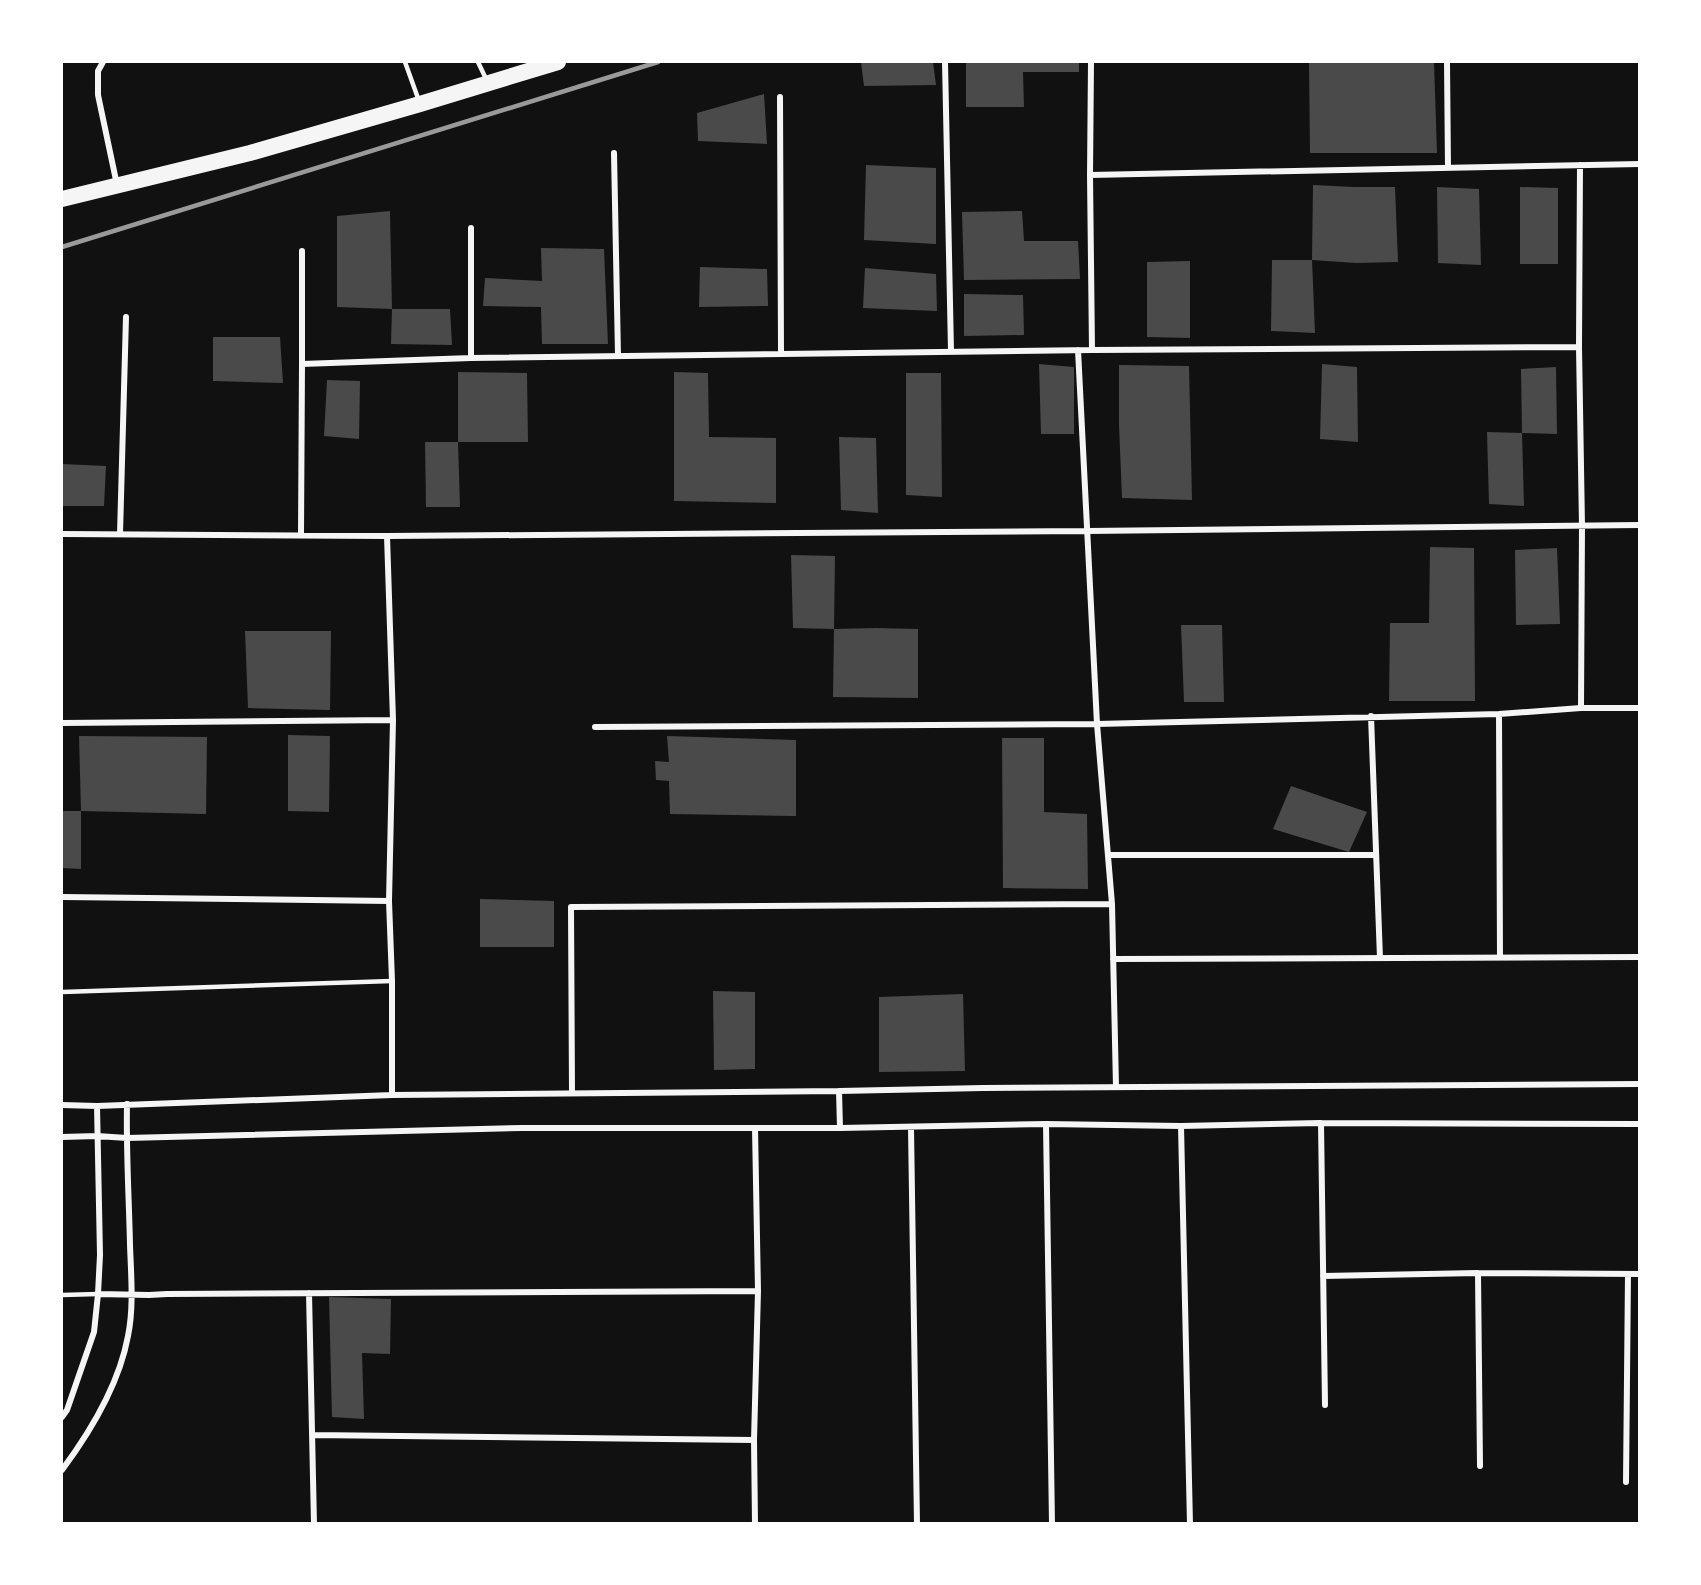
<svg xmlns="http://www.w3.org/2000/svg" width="1701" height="1585" viewBox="0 0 1701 1585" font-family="'Archivo Narrow',sans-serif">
<rect width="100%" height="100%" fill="#111"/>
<path fill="#4a4a4a" d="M861,62h72l3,23 -72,1z
M966,62h113v10h-56l1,35h-58z
M1309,62h125l3,91h-127z
M764,94l3,50 -69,-3 -1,-28z
M866,165l70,3v76l-72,-4z
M1313,185l41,2h41l3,75 -42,1 -44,-3z
M1437,187l42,2 2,76 -43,-2z
M1520,187l38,1v76h-38z
M390,211l2,98 -55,-2v-91z
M1022,211l2,30h54l2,38 -116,1 -2,-68z
M541,248l63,1 4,95h-66l-1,-37 -58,-1 2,-28 57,3z
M1272,260h40l3,73 -44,-2z
M1190,261v77l-43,-1v-75z
M700,267l67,2 1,37 -69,1z
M865,268l71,6 1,37 -74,-3z
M964,294l59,1 1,40 -60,1z
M392,309h58l2,36 -61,-1z
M213,337h67l3,46 -70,-2z
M1039,364l35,3v67h-33z
M1322,364l35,3 1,75 -38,-3z
M1119,365l70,1 3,134 -70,-2 -3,-73z
M1556,367l1,67 -35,-1 2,73 -35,-2 -2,-72 35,1 -1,-64z
M458,372l69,1 1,69h-70l2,65h-34l-1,-65h33z
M674,372l34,1 1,64 67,1v65l-102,-2z
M906,373h35l1,124 -36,-2z
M327,380l33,1 -1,58 -35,-3z
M839,437l37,1 2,75 -37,-3z
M62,464l44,2 -2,40h-42z
M1430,547l44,1 1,153h-86l1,-78h39z
M1557,548l3,76 -44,1 -1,-75z
M791,555l44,1 -1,73 -41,-1z
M1181,625h41l2,77h-40z
M875,628l43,1v69l-85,-1 1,-68z
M245,631h86l-1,79 -82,-2z
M288,735l42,1 -1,76 -41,-1z
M79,736l128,1 -1,77 -125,-3z
M667,736l129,4v76l-126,-2 -1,-33 -13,-1 -1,-19 14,1z
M1002,738h42v74l43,2 1,75 -85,-1z
M1291,786l76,26 -18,40 -76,-23z
M62,811h19v58l-19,-1z
M480,899l74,2v46h-74z
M713,991l42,1v77l-41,1z
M963,994l2,77 -86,1v-75z
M329,1297l62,2 -1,55 -28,-1 2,66 -32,-2z"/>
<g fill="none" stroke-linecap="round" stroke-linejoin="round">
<path stroke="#f5f5f5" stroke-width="4.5" d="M405,62l14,39
M478,62l9,19
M62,992l330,-11
M62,1295l36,-1"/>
<path stroke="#f5f5f5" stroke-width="6" d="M103,62l-5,9v24l19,90
M945,62l6,289
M1447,62l1,106
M780,97l1,256
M614,153l4,202
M1090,175l1,-113
M302,251v113
M1579,347l1,-182
M1078,350l19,374 15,180 4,183
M471,358v-130
M62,534l325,2 700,-5 553,-6
M120,534l6,-217
M301,535l1,-171 169,-6 621,-8
M387,536l6,184 -4,181 3,80v114
M1581,708l1,-182 -3,-179 -487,3 -2,-175 550,-11
M1499,714l1,243
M1371,716l9,242
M62,723l331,-3
M595,727l502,-3 402,-10 82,-6h59
M1109,855h267
M62,897l327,4
M1113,959l527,-2
M839,1091l1,37
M572,1093l-1,-186 541,-3
M62,1105l35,1 295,-11 447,-4 144,-3 657,-4
M1321,1123l4,282
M1046,1124l6,400
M1181,1126l9,398
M755,1128l3,163 -4,149 1,84
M911,1128l6,396
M62,1137l35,-1 30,2 395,-10h318l206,-4 135,2 140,-3 319,1
M1478,1273l2,193
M1323,1276l155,-3 162,1
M309,1293l5,231
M98,1294l51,1 18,-1 591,-3
M62,1417l5,-7 27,-78 4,-38 2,-39 -3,-149
M312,1435l442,5
M62,1470c29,-39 57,-85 66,-134 6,-29 3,-61 2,-91 -1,-47 -4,-94 -3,-141
M1626,1482l2,-208"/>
<path stroke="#f5f5f5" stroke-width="16" d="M62,199l188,-46 170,-49 138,-42"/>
<path stroke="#9a9a9a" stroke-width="4.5" d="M62,247l596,-185"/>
</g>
<rect width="1701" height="1585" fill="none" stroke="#ffffff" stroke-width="126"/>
</svg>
